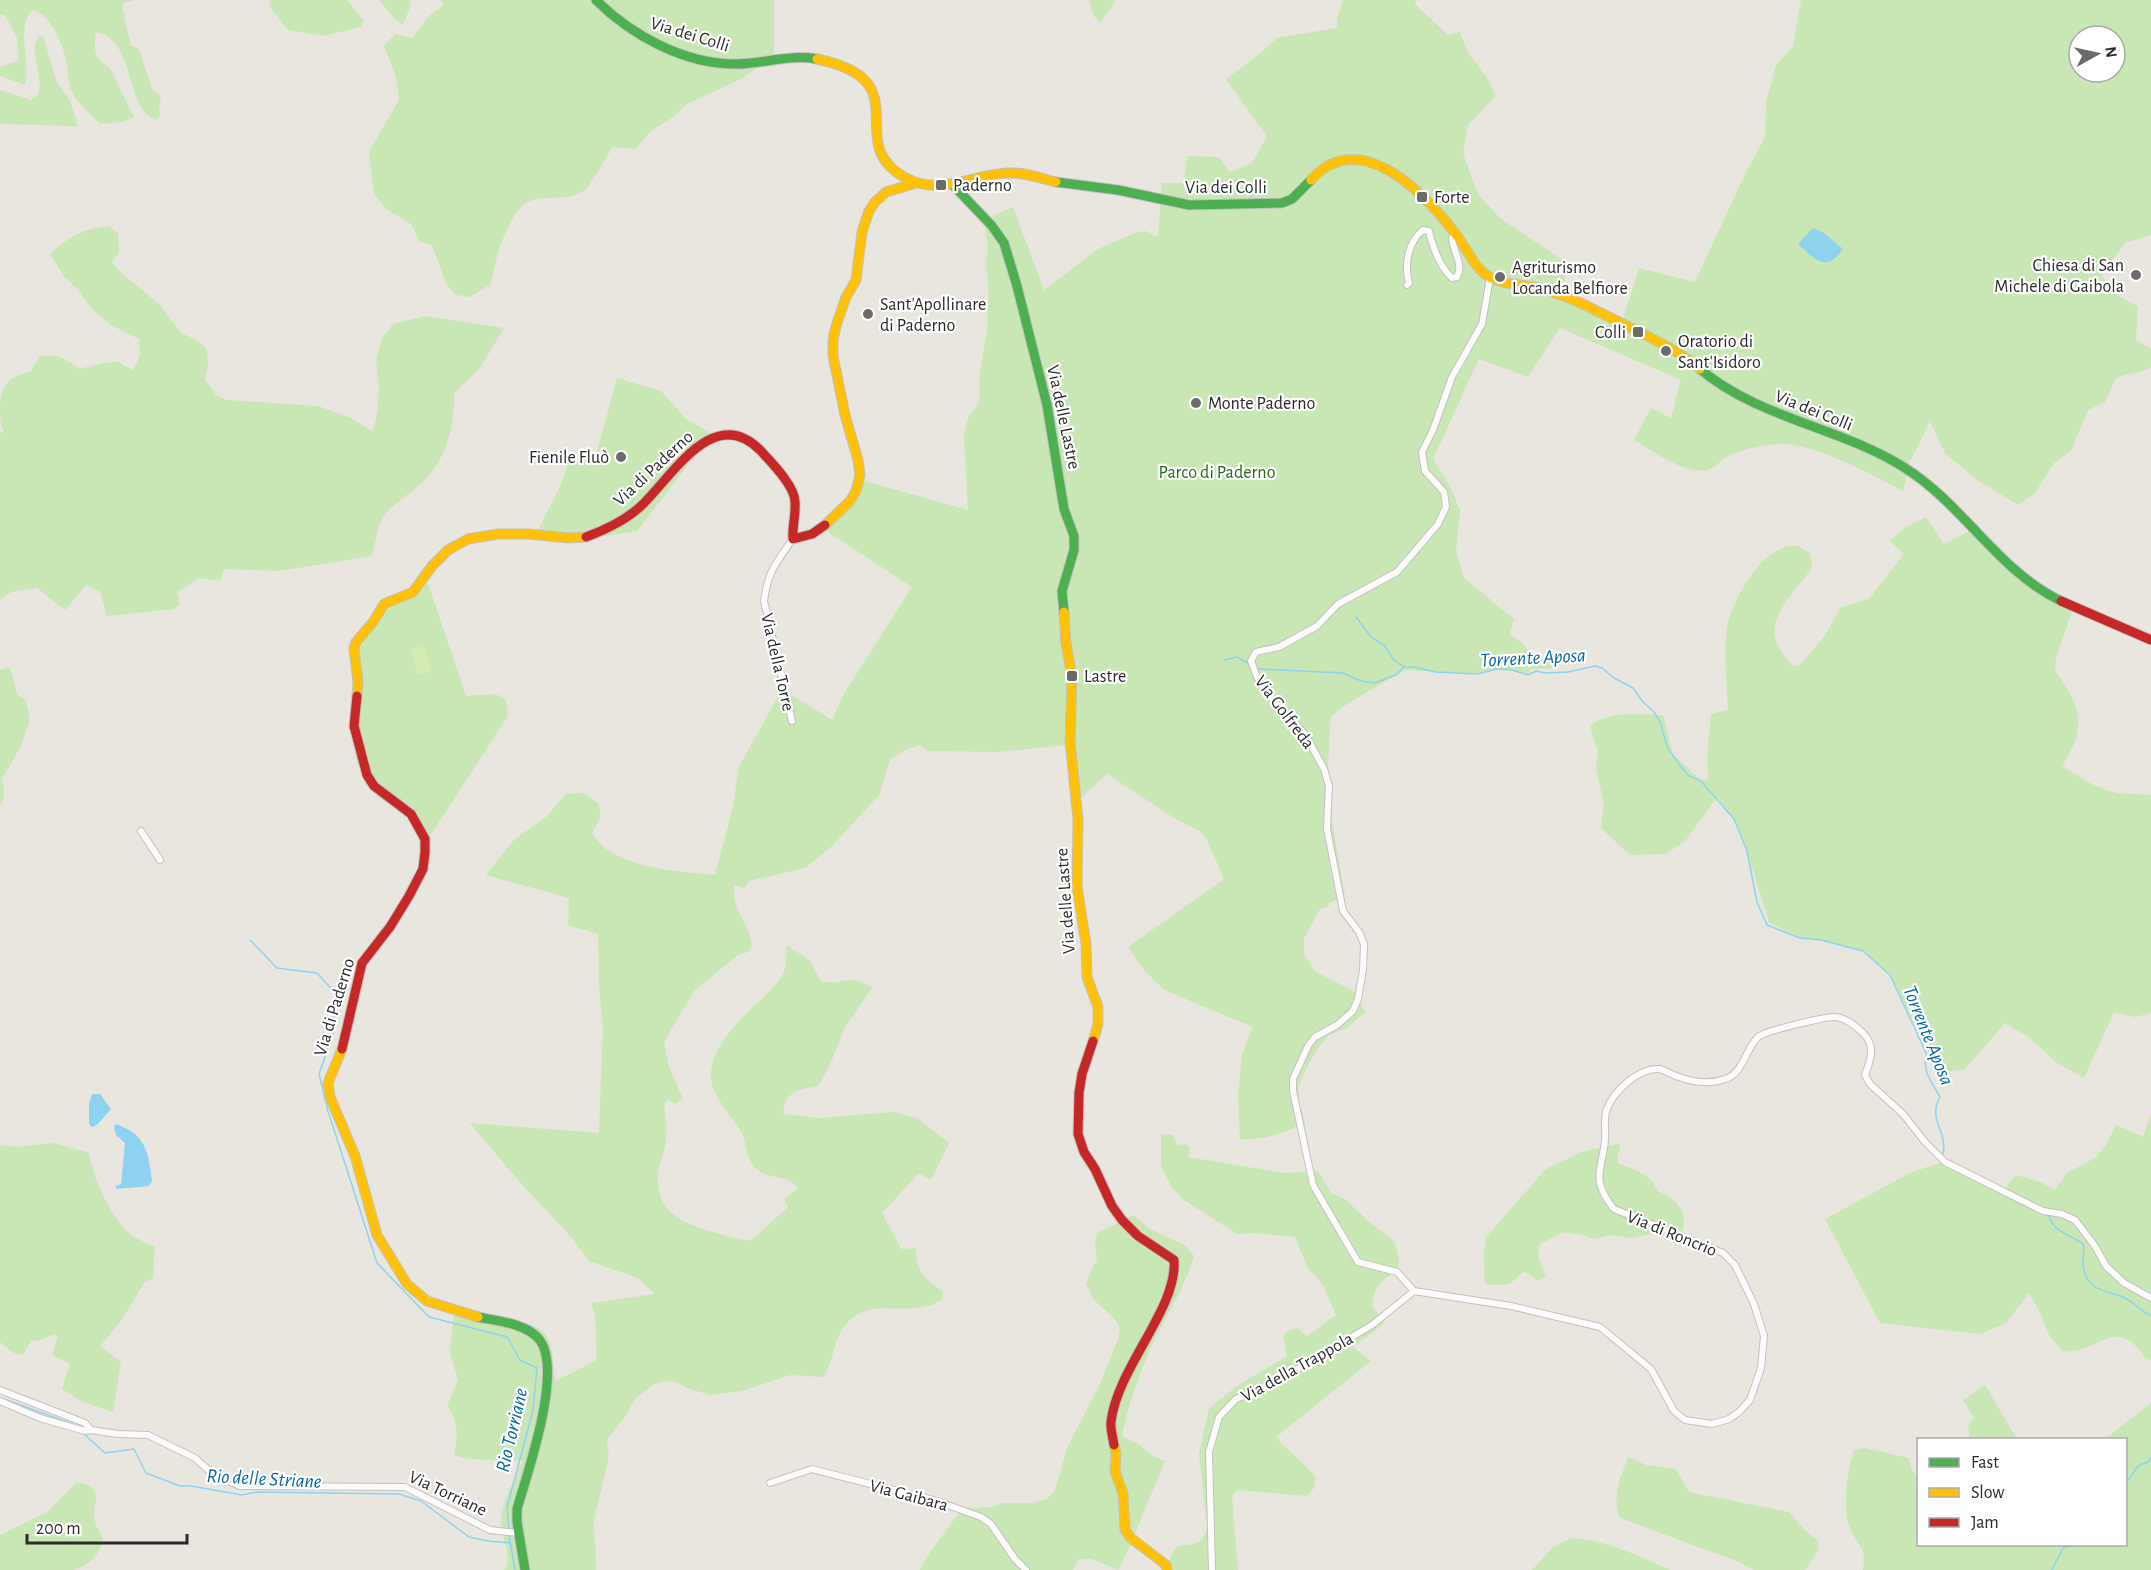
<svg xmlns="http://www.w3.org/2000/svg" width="2151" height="1570" viewBox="0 0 2151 1570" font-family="'Alegreya Sans',sans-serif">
<rect width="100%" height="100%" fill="#e9e5df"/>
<path fill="#c8e7b5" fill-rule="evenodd" d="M0,0h136l-12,3 -2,4 9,39 6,2 3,4 12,37 7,5 2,5 -2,9 1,8 -4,4c-31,-12 -20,-77 -58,-88l-3,2v16l3,9 12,9 24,49 -12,5 -21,2c-8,-7 -25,-23 -29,-32 -4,-10 -4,-22 -6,-33 -4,-17 -15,-44 -33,-49 -18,14 -2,54 -8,75l-25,-9v-9l19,-7 -2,-22 -12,-23h-5z
M269,0h78l17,21 -3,6 -38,9 -35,-6 -18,-23z
M379,0h32l-1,7 -7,18 -9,-7z
M441,0h333v56l-33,23 -54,25 -15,14 -21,13 -16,18 -22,-2c-5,7 -23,39 -27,42 -16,13 -36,6 -54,11 -23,7 -38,62 -41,84l-21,13 -14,-2 -10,-11 -14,-39 -12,-3 -9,-18 -25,-15 -12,-15 -5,-42 30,-52 -3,-23 -12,-31 11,-12 17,4 18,-23 14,-10z
M1089,0h27l-16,23 -6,-7z
M1343,0h72l1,5 32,30 12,-3 8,20 19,26 9,18 -28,29 -5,28 14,40 23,25 70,47 -10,25 63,29 16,-51 56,14 50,-108 20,-37 1,-34 10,-38 17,-18 8,-47h350v235l-26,8 -23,32c8,17 20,24 36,31l-2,34 15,9v18c-9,6 -23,6 -35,11l-11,24 -17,8 -17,41 -18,13 -18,29 -17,12 -41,-25 -32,-27 -15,-32 -21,43 -6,27c-33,-17 -87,-48 -124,-47 -18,1 -38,5 -54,14 -5,3 -9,9 -15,11 -23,8 -57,-18 -76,-29l17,-32 20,10 10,-38 -121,-52 -32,49 -49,-18 -46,100 18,29 9,23 -4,40 8,27 50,41 -4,15 13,10 4,6 32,18 -28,1 -3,6 -16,-5h-18l-17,4 -72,-4 -55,32 -19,14 -3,50 3,26v25l14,78 -16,8v3l-9,3 -16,29v15l10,18 43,22 8,19 -18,16 -18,7 -11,13 -11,19 -9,20 2,18 5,18c-22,10 -41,18 -65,16l-2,-43 4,-42 11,-27 -89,-37 -21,-21 -15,-22 96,-68 -16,-37 -7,-10 -27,-14 -67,-44 -36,33 -5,-62 -67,7 -72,-1 -7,-6 -15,5 -15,10 -11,35 -47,51 -27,22 -56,13 -5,7 -10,-3c-3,25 16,38 18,61l-4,6 -10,3 -44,36 -30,51 4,22 15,35 -8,5 -7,-5 -4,5c2,14 4,27 1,42 -1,7 -5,15 -6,22 -6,38 15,52 48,62 8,3 39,12 45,10l36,-33 -4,-8 14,-11c-12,-15 -32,-7 -43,-21 -11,-12 -7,-25 -15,-37 -8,-13 -28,-35 -29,-51 -2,-31 29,-60 50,-79 8,-8 18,-17 23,-28 3,-9 2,-18 3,-27l23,16 11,20c24,6 25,-10 51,7l-27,39 -16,40 -11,19c-21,4 -32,4 -35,28l36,4 74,-6 24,6 32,25 -18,37 -12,-7 -37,40 19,36 15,-1c-1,22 9,32 27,43l-1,8c-29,21 -67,-3 -92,21 -17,15 -15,40 -27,57l-33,-2 -48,16 -32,4 -23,-7 -10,-6 -12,-1 -11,3 -18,14 -12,20 -16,20 -1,8 2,10 -15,64 2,50h-92c10,-12 -2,-31 -3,-46 -1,-21 14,-43 21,-63l-54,-2 -14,-4c4,-19 5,-33 -7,-49l11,-26 -8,-27 4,-45c20,4 80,11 91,26 9,12 8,33 11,47l41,-21 -2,-46 -4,-11 64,-9 -17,-16 -49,-17 -17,-23 -54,-58 -48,-57 129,10 4,-107 -4,-39 -1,-53 -30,-9 1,-27 -83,-23 28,-35 33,-24 19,-22 17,-1 15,10 3,13 -9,17c20,36 87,38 123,42l17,-64 7,-44 43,-78 50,31 13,-28 67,-105 -90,-59 20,-15 19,-33 107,30 -4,-75 4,-17 11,-16 1,-30 7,-42 2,-38 -3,-28 2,-15 -4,-29 29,-13 31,83 54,-41 37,-16 11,-2 5,4 7,1 4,-53h21l5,-27 30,1 12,15 22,-9 15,-26 -41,-58 32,-24 19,-17 60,-10v-9zM2079,36h36v36h-36z
M39,36h4l14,47 13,17 8,26 -78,-2v-34l31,10c22,-9 -6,-46 8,-64z
M109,226l9,7 1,19 -7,10 11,12 37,31 21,28 16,7 10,9 1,17 -3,13 11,16 11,5 91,6 33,12 22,14 5,-24 1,-22 -3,-25 6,-23 11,-14 32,-8 79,12 -24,40 -26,25c1,36 -9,72 -38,95 -11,9 -28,19 -34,32 -6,11 -7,25 -10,36l-93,15 -55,-2 -4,12 -22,-3 -21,15 3,10 -6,6 -67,7 -7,-24 -14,-7 -21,25 -28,-22 -26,4 -11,8v-167l4,-1c-4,-8 -4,-14 -4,-23 0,-22 8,-33 30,-37l10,-16c20,-2 23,1 39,13l25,-6 15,-1 14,9 7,-16 -1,-16 -28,-14 -20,-17 -12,-17 -16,-16 -13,-21c20,-18 32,-25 59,-28z
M617,378l44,13 25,28 26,15 -75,97 -77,12 -1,-7 -21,-6 22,-43 9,-26 26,-2z
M1926,517l18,27 30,-15 38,36 62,41 -18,52 -1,13c27,35 32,57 7,95l31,19 23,8 35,2v218l-16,4 -21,-5 -30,66 -27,-15 -27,-25 -25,-15 -41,47 -26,2 -48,-97 -27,-24 -42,-11 -21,-2 -31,-16 -22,-71 -13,-32 -17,-22 -31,43 -20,14 -36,1 -29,-27 3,-24 -8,-36 2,-17 -8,-25c19,-16 49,-11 73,-11l10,39 27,26 9,-1 -2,-19 4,-46 17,-4c-1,-26 -5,-56 -1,-82 5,-28 36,-86 70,-82 4,1 9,5 13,7l2,15c-13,18 -42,46 -37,69 2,10 11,21 17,29l8,-1 24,-28 17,-30 28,-8 35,-45 -14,-13 16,-14z
M425,575l41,121 29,-2 11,5 2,17 -84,129 -8,-19 -25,-26 -24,-13 -11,-28 -6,-36 6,-42 -1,-38 28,-40 27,-12z
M10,667l7,27 9,7 4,18 -9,27 -19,33 2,15 -2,11 -2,-1v-134z
M2151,1113v247l-5,-1c-31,-48 -49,-3 -83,-8l-14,-16 -8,-21 -12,-21 -23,30 -26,11 -100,-11 -55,-104 87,-47 40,-13 5,6 48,23 11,-13 24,7 15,8 12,-17 28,-15 11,-13 10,-20 27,12z
M1161,1134l11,1 6,10 9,-1 3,4 -2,9 96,16 34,-2 13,22 14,6 22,21 27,21 5,17 -1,11c-17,14 -23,13 -26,37l13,17 -32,24 18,14 -95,76c12,15 29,26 40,41l-2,10 -7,8 -70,-6 -5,6 6,74h-71l5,-17 6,-7c17,-2 25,-1 29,-19l-8,-73 10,-46 28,-22 50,-30 -4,-20 5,-5 9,-3 10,8 29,-21 -12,-28 -7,-10 -9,-8 -13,-32 -39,-4 -19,1 -53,-34 -11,-11 -12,-23z
M52,1143l36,9c7,28 20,61 41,81 7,6 18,10 26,14l-2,31 -9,5 -23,38 -21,25 21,16 -8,50 -32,-11 -19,-12 8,-25 -18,-9 6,-19 -5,-2 -14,7 -8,-1 -8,15 -9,-2 -14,-11v-197l17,2z
M1620,1143l-3,20c16,6 34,11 41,28 22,9 31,22 23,46l-14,-6 -36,7 -20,-3 -17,4 -13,-4 -17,-3 -24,12 -2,14 8,18 -8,5 -12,-9c-8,1 -8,7 -16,11 -8,3 -17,2 -25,1l-1,-32 2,-15 60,-68 36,-17z
M1134,1215l14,13 38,18 8,10c-11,36 -28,59 -43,92 -13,29 -23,57 -29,88l18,9 9,9 16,7 -40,96 -7,13 -26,-11h-13l-6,11h-153l8,-15 34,-46 29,-2 12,-4h29l15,-4 8,-8 12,-43 34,-66 17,-43 2,-11 -6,-10 -21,-19 -7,-16 11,-24 -2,-15 2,-11z
M1985,1385l32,54h-47l-2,-14 6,-7 -11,-18z
M2151,1403v167h-288c4,-26 -6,-23 -14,-44 -7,-16 -1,-59 5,-76l11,-2 44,10 2,11 7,8v67h208v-104l-21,-1z
M1628,1457l18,8 30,4 13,23 100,20 14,16 16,14 -1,9 -13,19h-51l-15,-8 -119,-44c-9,-21 1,-41 8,-61z
M76,1483c12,0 15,2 21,13 -5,16 -4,28 6,42 -2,15 -14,29 -31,32 -19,0 -52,0 -72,0v-35l47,-23z
M1571,1538c35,2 68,18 99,32h-138l20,-22z"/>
<path fill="#d4ecb2" d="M424,646l7,26 -13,3 -7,-26z"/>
<path fill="#8dd3f0" d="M1813,228l11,5 19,16c-17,24 -27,11 -45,-5z
M92,1094h8l11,15 -13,15 -6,3 -3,-3v-21z
M116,1124c31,11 32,28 36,57l-3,5 -32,3 -2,-3 6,-2 4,-41 -9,-8 -2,-7z"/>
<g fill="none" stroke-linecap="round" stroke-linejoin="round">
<path stroke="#8dd3f0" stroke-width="1.5" d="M1356,617l15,20 14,9 8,13 11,8
M1224,660l13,-3 12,7
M1258,669l85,4 18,8 13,2 22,-8 8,-8h11l20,5 42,2 20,-5 15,1 16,5 8,-4 9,2 23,-1 27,-6 7,2 12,10 19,10 10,14 11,10 6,10 8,27 14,19 7,8 11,4 34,39 13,32 10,51 10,23 33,13 21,2 42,11 27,24 37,80c-6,15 6,29 13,42 -13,23 8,34 3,57
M250,940l27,28 40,5 19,21 -3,40 -14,40 9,37 49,152 52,54 78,20 13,23 17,8 -4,43 -26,96 2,24
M2049,1216c6,17 20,18 34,28 2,9 -1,15 0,23 6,28 26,22 44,32 9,5 14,13 24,16
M4,1399l74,27
M84,1434l21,19 29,-4 12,24 34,13h11l51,9 14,-3 143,2 22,7 48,36 19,4 22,2
M2126,1483l13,-18 9,-3 3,-5
M509,1535l6,35
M2052,1570l11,-22 14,-4"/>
<defs>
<path id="street" d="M1407,285l2,-2c-5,-18 -1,-41 14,-53l6,1c4,17 10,35 23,47l5,-1c7,-13 -4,-25 -5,-39l5,-3
M792,721l-28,-120c4,-30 12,-38 29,-62
M141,831l19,29
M1414,1291l97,15 89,21 51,42 23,42 11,9 27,4 17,-5 10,-7 11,-12 11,-32 3,-32 -10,-32 -19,-39 -12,-12 -109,-44c-23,-29 -13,-37 -9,-68 1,-10 -2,-23 2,-32 7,-18 31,-41 52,-40 5,1 12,5 17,7 16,6 33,9 49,3 18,-5 20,-29 33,-42 6,-6 70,-21 78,-20 12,2 19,9 27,16 13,13 8,26 2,42l5,9 33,30 22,28 20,20 98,49 19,3 13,6 20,26 11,20 18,17 27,15
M1414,1291l-17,-19 -39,-10 -45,-77 -20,-94v-12l15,-33 7,-9 22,-12 16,-14 5,-12 5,-29 1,-26 -5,-12 -16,-21 -16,-82 2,-43 -5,-17 -19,-35 -30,-32 -18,-25 -6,-16 5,-9 23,-5 38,-21 21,-22 59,-32 41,-48 8,-17 -2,-15 -19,-21 -3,-19 11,-22 19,-53 30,-53 8,-46
M0,1390l85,33 6,7
M0,1401l40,17 45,13 6,-1 27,4 30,1 47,23 19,17 26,11 165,1 85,43 28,3
M770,1483l42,-14 125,32 44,16 10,7 24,35 11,11
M1212,1570l-3,-118 10,-35 17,-18 38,-16 98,-58 42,-34"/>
<path id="fast" d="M596,0c35,35 88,64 139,64 28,0 55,-10 82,-5
M1056,182l62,8 71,15 93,-2 10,-4 19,-19
M952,184l40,42 12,17 13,43 30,119 17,104 10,27v14l-12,41 2,21
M1700,369c59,50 141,58 205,99 59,37 93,103 156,133
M478,1317c19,4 46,6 60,21 27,29 -11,136 -21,171v13l8,48"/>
<path id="slow" d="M817,59c105,22 24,82 87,118 35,20 67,-2 103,-4 17,-1 33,5 49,9
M1311,180c48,-55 113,13 144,53 11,13 18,34 33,43 16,10 40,8 58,14 27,8 51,21 75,33 28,14 55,26 79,46
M825,525l25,-24 6,-10 4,-16 -2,-15 -13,-45 -12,-59v-16l3,-14 10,-29 10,-17 6,-48 7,-21 6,-9 11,-10 30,-9
M1064,612l2,32 6,32 -2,65 8,78 -1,67 9,58 1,33 11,30v17l-5,17
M357,696l1,-13 -4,-35 2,-6 17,-20 11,-18 29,-12 19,-26 16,-16 20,-11 30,-5h31l39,4 18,-1
M342,1049l-14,34 2,14 25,59 22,79 30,49 20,17 51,16
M1114,1445l2,8 -1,19 8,21 2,37 6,8 35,27 1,5"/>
<path id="jam" d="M586,537c19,-7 40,-17 55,-31 31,-29 72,-103 119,-56 11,12 35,36 35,52 1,13 -3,25 -2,37l19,-5 13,-9
M2061,601l90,39
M1093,1041l-11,33 -3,19 -1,41 6,18 11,17 17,37 10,14 16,16 36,24c4,48 -57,108 -63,162 -1,7 2,15 3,23
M342,1049l20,-86 28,-36 19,-31 14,-27 2,-17v-13l-14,-25 -37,-28 -7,-11 -13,-49 3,-30"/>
</defs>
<use href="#street" stroke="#c2c1c1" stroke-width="8"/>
<use href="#fast" stroke="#c2c1c1" stroke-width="11"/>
<use href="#slow" stroke="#c2c1c1" stroke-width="11"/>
<use href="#jam" stroke="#c2c1c1" stroke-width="11"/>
<use href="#street" stroke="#fcfbfa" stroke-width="6"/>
<use href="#fast" stroke="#4caf50" stroke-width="9"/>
<use href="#slow" stroke="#ffc107" stroke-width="9"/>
<use href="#jam" stroke="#c62828" stroke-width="9"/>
</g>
<g fill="#6d6b69" stroke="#fff" stroke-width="2">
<rect x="935" y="179" width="12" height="12" rx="3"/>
<rect x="1416" y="191" width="12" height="12" rx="3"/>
<circle cx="2136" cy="275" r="6"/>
<circle cx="1500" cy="277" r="6"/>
<circle cx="868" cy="314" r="6"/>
<rect x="1632" y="326" width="12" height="12" rx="3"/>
<circle cx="1666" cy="351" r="6"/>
<circle cx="1196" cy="403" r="6"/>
<circle cx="621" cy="457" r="6"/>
<rect x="1066" y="670" width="12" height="12" rx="3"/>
</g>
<g text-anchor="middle" stroke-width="4.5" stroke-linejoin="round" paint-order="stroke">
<g font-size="18" fill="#2a2a2a" stroke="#fff">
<text transform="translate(690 34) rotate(17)" y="6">Via dei Colli</text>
<text x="1226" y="193">Via dei Colli</text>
<text transform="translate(1814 410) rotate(22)" y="6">Via dei Colli</text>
<text transform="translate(1064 417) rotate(78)" y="6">Via delle Lastre</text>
<text transform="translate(653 468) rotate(-43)" y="6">Via di Paderno</text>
<text transform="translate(778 662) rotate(77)" y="6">Via della Torre</text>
<text transform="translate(1285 712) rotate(53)" y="6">Via Golfreda</text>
<text transform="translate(1065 901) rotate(-94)" y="6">Via delle Lastre</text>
<text transform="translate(334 1007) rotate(-73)" y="6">Via di Paderno</text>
<text transform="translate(1672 1233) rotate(22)" y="6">Via di Roncrio</text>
<text transform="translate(1297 1367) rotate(-29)" y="6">Via della Trappola</text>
<text transform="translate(448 1493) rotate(25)" y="6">Via Torriane</text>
<text transform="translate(909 1495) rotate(15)" y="6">Via Gaibara</text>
</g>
<g font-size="18" fill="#2a2a2a" stroke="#fff" text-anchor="start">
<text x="953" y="191">Paderno</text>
<text x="1434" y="203">Forte</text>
<text x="2124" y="271" text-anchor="end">Chiesa di San<tspan x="2124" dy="21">Michele di Gaibola</tspan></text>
<text x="1512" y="273">Agriturismo<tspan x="1512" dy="21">Locanda Belfiore</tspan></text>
<text x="880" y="310">Sant'Apollinare<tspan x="880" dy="21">di Paderno</tspan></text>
<text x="1626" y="338" text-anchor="end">Colli</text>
<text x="1678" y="347">Oratorio di<tspan x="1678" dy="21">Sant'Isidoro</tspan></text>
<text x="1208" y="409">Monte Paderno</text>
<text x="609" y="463" text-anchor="end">Fienile Fluò</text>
<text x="1084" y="682">Lastre</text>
</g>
<g font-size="18" fill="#236d14" stroke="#fff">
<text x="1217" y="478">Parco di Paderno</text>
</g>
<g font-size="20" font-style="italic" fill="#0367a6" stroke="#fff">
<text transform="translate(1533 657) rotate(-3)" y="7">Torrente Aposa</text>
<text transform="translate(1929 1035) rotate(68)" y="7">Torrente Aposa</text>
<text transform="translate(511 1430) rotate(-77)" y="7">Rio Torriane</text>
<text transform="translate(264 1478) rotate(3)" y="7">Rio delle Striane</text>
</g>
</g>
<rect x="1917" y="1438" width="210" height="108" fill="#ffffff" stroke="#aaaaaa" stroke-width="1.5"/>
<rect x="1929" y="1458" width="30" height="9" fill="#4caf50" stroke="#aaaaaa" stroke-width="1.5"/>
<text x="1971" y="1468" font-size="18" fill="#2a2a2a">Fast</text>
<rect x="1929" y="1488" width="30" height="9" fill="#ffc107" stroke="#aaaaaa" stroke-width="1.5"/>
<text x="1971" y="1498" font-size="18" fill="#2a2a2a">Slow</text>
<rect x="1929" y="1518" width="30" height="9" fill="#c62828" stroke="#aaaaaa" stroke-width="1.5"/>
<text x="1971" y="1528" font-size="18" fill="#2a2a2a">Jam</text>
<g transform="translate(2097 54) rotate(82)"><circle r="28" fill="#ffffff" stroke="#aaaaaa" stroke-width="1.5"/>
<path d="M0-4.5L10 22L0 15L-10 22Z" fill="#6d6b69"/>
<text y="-9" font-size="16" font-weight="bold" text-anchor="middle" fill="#2a2a2a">N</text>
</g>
<path d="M27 1534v9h160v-9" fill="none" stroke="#2a2a2a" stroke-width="3"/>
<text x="36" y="1534" font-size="18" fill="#2a2a2a" stroke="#ffffff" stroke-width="4.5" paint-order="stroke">200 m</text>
</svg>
